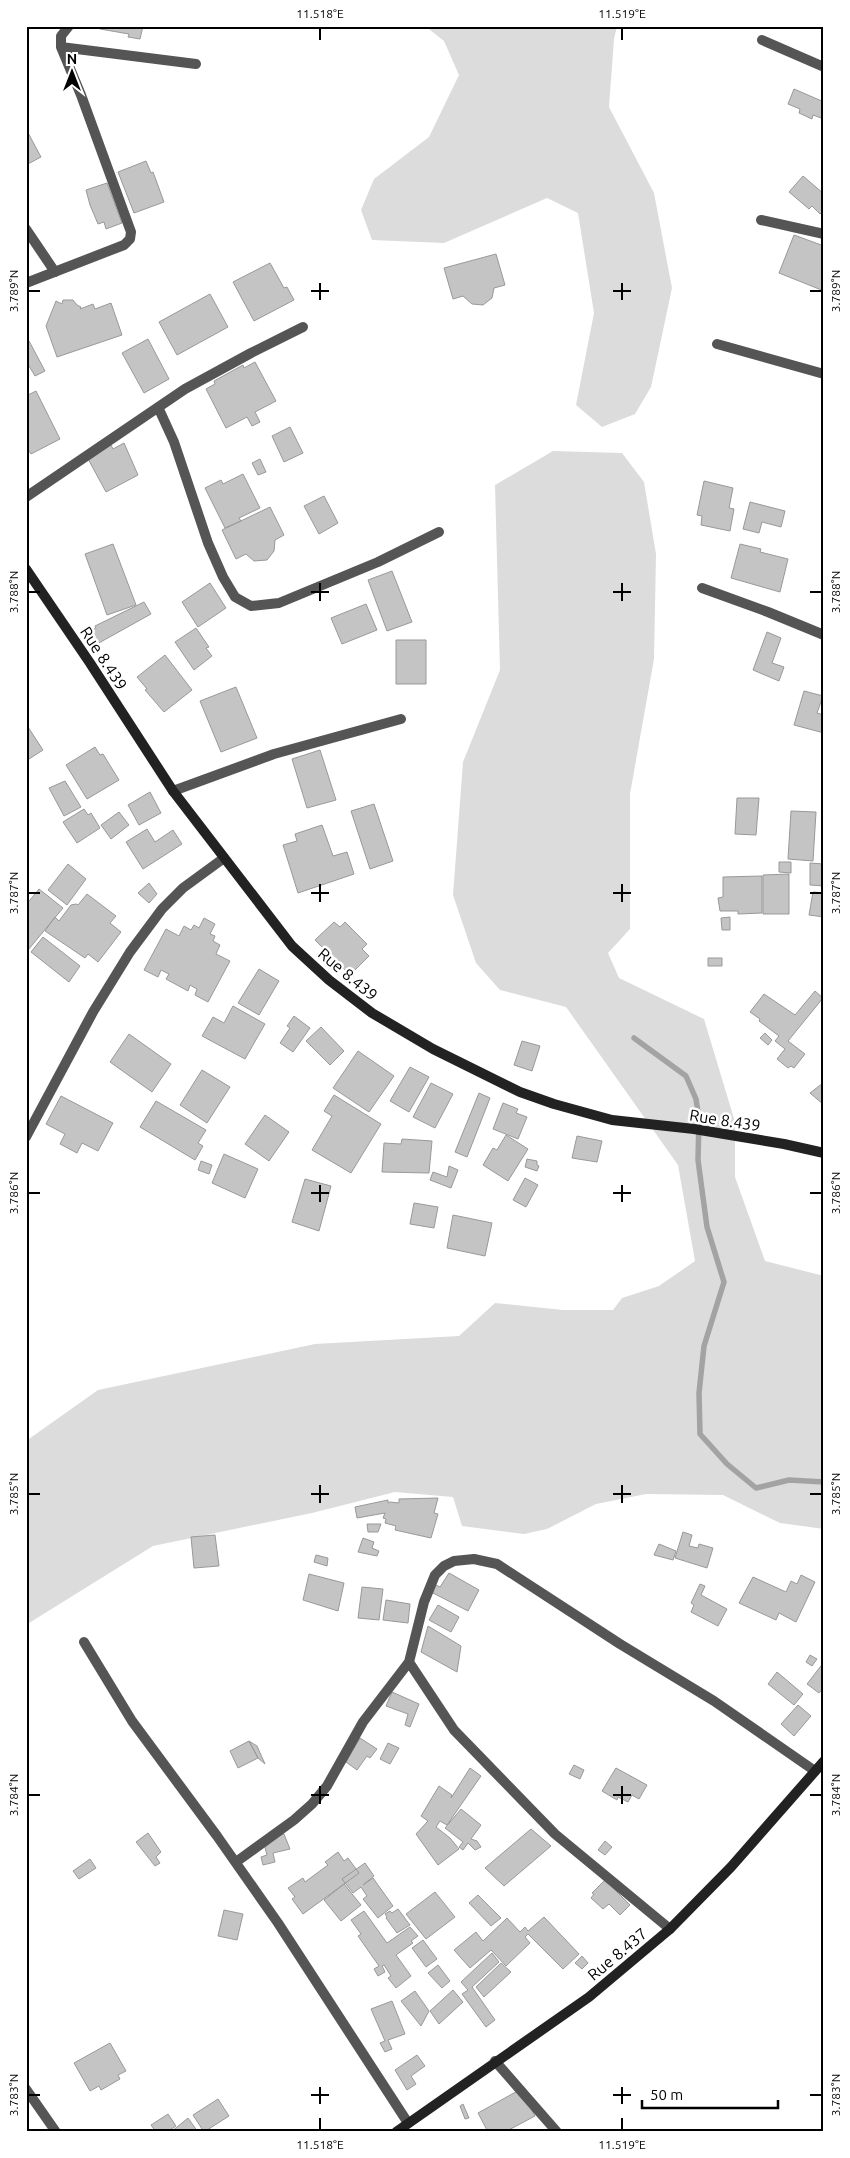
<svg xmlns="http://www.w3.org/2000/svg" width="850" height="2158" viewBox="0 0 850 2158" font-family="Ubuntu,sans-serif">
<rect width="100%" height="100%" fill="#fff"/>
<path fill="#dcdcdc" d="M425,26h192l-3,13 -5,68 45,86 18,95 -21,99 -16,27 -33,13 -26,-22 18,-92 -16,-100 -31,-15 -103,45 -72,-3 -11,-30 13,-31 55,-42 30,-62 -15,-34z
M553,451l69,2 22,29 12,72 -2,105 -24,135v135l-22,24 11,25 85,41 31,103v55l30,84 59,15v253l-44,-6 -57,-28 -77,-1 -50,10 -49,25 -23,5 -62,-8 -9,-29 -58,-5 -83,21 -159,33 -124,77 -3,4v-186l72,-51 217,-46 144,-8 36,-33 68,7h50l9,-12 37,-12 36,-25 -17,-96 -112,-158 -66,-17 -24,-27 -23,-68 10,-133 37,-92 -5,-185z"/>
<g fill="none" stroke-linecap="round" stroke-linejoin="round">
<path stroke="#a3a3a3" stroke-width="5.5" d="M634,1038l52,38 10,23 3,20 -1,41 9,67 17,55 -20,64 -5,47 1,41 27,30 29,24 33,-8 35,2"/>
</g>
<path fill="#c4c4c4" stroke="#999" d="M100,26h43l-3,13 -12,-2 1,-3 -29,-5z
M794,89l30,13 -3,16 -8,-3 -1,4 -13,-6 1,-4 -12,-5z
M26,129l15,28 -15,8z
M146,161l5,12 2,-1 11,30 -30,11 -16,-41z
M803,176l21,18v16l-4,4 -8,-8 -3,3 -20,-17z
M107,183l15,40 -16,6 -2,-7 -6,2 -8,-19 -4,-15z
M794,235l30,11v45l-45,-18z
M496,254l9,31 -11,3 -2,10 -9,7 -11,-1 -9,-8 -10,3 -9,-31z
M270,263l14,25 3,-1 7,13 -40,21 -21,-39z
M210,294l18,33 -51,28 -18,-33z
M63,300h10l4,5 4,2 -1,2 13,-5 2,5 16,-6 11,32 -65,22 -11,-31 10,-25 6,3z
M148,339l21,40 -25,14 -22,-40z
M29,341l16,30 -10,5 -9,-15v-18z
M255,362l21,39 -21,11 5,10 -8,4 -5,-9 -21,11 -20,-39 9,-5 -1,-3 29,-16 1,3z
M36,391l24,48 -29,15 -2,-3 -3,1v-56z
M290,427l13,26 -19,9 -12,-26z
M124,443l14,32 -32,17 -19,-35 24,-12 2,4z
M260,459l6,13 -8,3 -6,-12z
M243,474l17,34 -21,10 2,3 -16,7 -20,-40 16,-8 2,4z
M704,481l29,7 -4,20 5,1 -4,22 -29,-6 1,-9 -5,-1z
M324,496l14,27 -19,11 -15,-28z
M750,502l35,9 -4,16 -19,-5 -3,11 -16,-4z
M270,507l14,28 -9,5 -1,11 -7,9 -13,1 -8,-7 -10,5 -14,-29z
M113,544l23,61 -29,10 -22,-61z
M740,544l21,5 -1,3 28,7 -8,33 -49,-14z
M392,571l20,51 -25,9 -19,-51z
M210,583l16,25 -28,19 -16,-25z
M144,602l7,12 -54,30 -7,-13 6,-3 -1,-2z
M366,604l11,26 -35,14 -11,-26z
M196,628l13,19 -3,1 6,8 -18,14 -19,-28z
M767,632l14,6 -9,25 12,4 -5,14 -26,-11z
M396,640h30v44h-30z
M165,655l27,35 -28,22 -19,-22 2,-1 -10,-12z
M236,687l21,51 -36,14 -21,-51z
M804,691l19,5 -6,17 7,2v18l-30,-8z
M28,727l15,23 -17,11v-32z
M95,747l5,8 3,-1 16,26 -32,19 -21,-34z
M320,750l16,50 -29,8 -15,-49z
M65,781l16,26 -17,9 -15,-28z
M150,792l11,21 -22,12 -11,-20z
M737,798h22l-3,37 -21,-1z
M374,804l19,57 -23,8 -19,-58z
M84,809l4,6 3,-2 9,15 -23,15 -14,-21z
M791,811l25,1 -3,49 -25,-2z
M119,812l10,13 -18,14 -10,-14z
M322,825l11,31 14,-4 7,22 -56,19 -15,-48 14,-4 -2,-7z
M147,829l8,13 18,-12 9,14 -39,25 -17,-27z
M779,862h12v11l-12,-1z
M810,863l14,1v22l-14,-1z
M68,864l18,15 -19,26 -19,-15z
M789,874v40h-26v-39z
M762,876v37l-24,1v-3h-18l-2,-13 5,-1v-20z
M149,883l8,11 -8,9 -11,-10z
M39,889l24,19 -35,42 -2,-2v-43z
M813,892l11,1v24l-15,-2z
M87,894l29,22 -6,7 11,9 -23,30 -10,-8 -3,4 -40,-27 10,-14 4,4 12,-16 5,-1 2,1z
M730,917v13h-8l-1,-12z
M204,918l11,6 -5,10 5,2 -2,5 7,4 -4,9 14,7 -22,41 -13,-7 2,-6 -7,-4 -2,6 -22,-12 3,-5 -8,-4 -3,7 -14,-7 22,-41 13,7 5,-10 7,4 3,-5 5,3z
M334,922l6,5 5,-5 22,22 -5,5 7,7 -19,19 -35,-35z
M43,937l37,29 -11,16 -38,-30z
M708,958h14v8h-14z
M259,969l20,12 -20,34 -21,-12z
M815,991l8,7 -35,43 17,13 -11,14 -3,-2 -3,2 -11,-9 8,-10 -10,-8 4,-5 -20,-15 1,-2 -10,-7 14,-18 31,21z
M233,1006l32,18 -20,35 -43,-23 11,-19 11,6z
M294,1016l16,12 -17,24 -13,-9 10,-15 -3,-2z
M321,1027l23,24 -14,14 -24,-24z
M765,1033l7,7 -4,5 -8,-7z
M129,1034l42,30 -19,28 -42,-30z
M522,1041l18,5 -8,25 -18,-6z
M358,1051l36,25 -25,36 -36,-24z
M410,1067l19,10 -20,35 -19,-11z
M202,1070l28,17 -23,36 -27,-18z
M431,1083l22,11 -18,34 -22,-11z
M823,1083l1,1v21l-14,-12z
M479,1093l11,5 -23,59 -12,-5z
M334,1095l47,29 -30,49 -39,-23 20,-34 -8,-5z
M61,1096l52,27 -15,28 -16,-8 -5,10 -17,-9 5,-10 -19,-10z
M156,1101l50,29 -8,13 5,3 -8,14 -55,-33z
M503,1103l15,6 -2,4 11,4 -9,22 -25,-10z
M265,1115l24,17 -20,29 -24,-17z
M506,1135l22,14 -20,32 -25,-16 10,-17 4,2z
M577,1136l25,5 -5,21 -25,-4z
M402,1139l30,2 -3,32 -47,-1 2,-29 17,1z
M224,1154l34,15 -13,29 -33,-15z
M527,1159l10,2v4l2,1 -2,5 -12,-4z
M201,1161l11,4 -3,9 -11,-4z
M449,1166l9,4 -7,18 -21,-8 3,-8 14,5z
M525,1178l13,7 -12,22 -13,-7z
M305,1179l26,7 -12,45 -27,-9z
M414,1203l24,4 -4,21 -24,-4z
M453,1215l39,8 -7,33 -38,-8z
M438,1498l-4,15 4,1 -7,24 -36,-8 1,-4 -11,-3 1,-4 -3,-1 2,-5 -28,5 -2,-11 33,-7v3l2,-1 9,1v-4z
M367,1524h14l-3,8h-10z
M683,1532l9,3 -3,11 9,2 1,-4 14,4 -6,20 -32,-10z
M215,1535l4,31 -25,2 -3,-31z
M363,1538l11,4 -2,6 7,3 -2,5 -19,-4z
M659,1544l17,7 -3,9 -19,-5z
M316,1555l12,3 -1,8 -13,-4z
M449,1573l30,17 -11,21 -37,-19 3,-8 6,3z
M309,1574l35,9 -6,28 -35,-11z
M801,1575l14,7 -19,40 -17,-9 -3,7 -37,-17 14,-26 33,15 5,-11 6,3z
M700,1584l5,2 -4,9 26,14 -9,17 -27,-14 3,-7 -3,-2z
M362,1587l21,2 -4,31 -21,-2z
M386,1600l24,4 -2,19 -25,-3z
M438,1605l21,12 -8,15 -22,-12z
M428,1626l33,20 -4,26 -36,-20z
M810,1655l7,4 -5,7 -6,-4z
M824,1662v25l-5,6 -12,-9z
M777,1672l26,22 -9,11 -26,-21z
M392,1692l27,12 -9,23 -5,-2 3,-11 -22,-8z
M798,1705l13,11 -17,20 -13,-12z
M360,1738l17,11 -7,9 -3,-2 -10,14 -11,-8z
M249,1741l9,17 -20,10 -8,-17z
M249,1741l8,5 8,18 -7,-6z
M388,1743l11,5 -9,16 -10,-5z
M574,1765l10,5 -4,9 -11,-5z
M470,1768l11,8 -34,49 -7,-4 -4,6 14,11 9,11 -21,16 -22,-31 12,-13 -7,-5 18,-30 13,9 -1,3z
M616,1768l31,17 -8,14 -7,-4 -4,7 -10,-5 -1,3 -15,-9z
M461,1809l20,16 -10,14 6,2 4,6 -6,3 -7,-7 -5,7 -4,-3 4,-5 -18,-14z
M531,1829l20,17 -47,40 -19,-18z
M148,1833l13,19 -5,5 4,6 -5,3 -19,-24z
M284,1834l6,15 -17,4 2,9 -12,3 -2,-8 6,-2 -4,-15z
M605,1841l7,6 -7,8 -7,-5z
M338,1852l6,9 4,-3 11,15 -56,41 -11,-15 3,-2 -7,-9 15,-10 2,4 23,-17 -3,-3z
M90,1859l6,9 -17,11 -6,-8z
M365,1863l9,13 -11,9 10,-7 20,28 -15,12 -15,-19 4,-3 -6,-9 -8,6 -11,-14z
M605,1880l25,25 -10,10 -11,-11 -6,5 -12,-11 3,-4 -2,-1z
M344,1884l17,21 -20,16 -17,-21z
M435,1892l20,25 -29,22 -20,-25z
M478,1895l23,23 -10,8 -22,-23z
M398,1909l12,16 -13,8 -11,-15 1,-1 -2,-3 5,-3 2,2z
M224,1910l19,4 -6,26 -19,-4z
M364,1911l23,32 23,-16 8,9 -7,5 2,2 -17,12 15,21 -15,12 -8,-10 3,-2 -7,-11 -2,1 3,6 -7,4 -4,-7 5,-3 -21,-30 3,-2 -10,-14z
M544,1917l35,37 -16,15 -35,-35 -3,3 5,6 -24,23 -15,-16 -21,18 -16,-18 22,-18 7,9 24,-23 13,14 5,-5 3,4z
M423,1940l14,19 -11,8 -14,-19z
M492,1953l7,9 -27,25 23,33 -9,7 -24,-33 6,-4 -7,-8z
M582,1956l6,7 -6,6 -7,-6z
M501,1963l10,9 -27,25 -8,-10z
M438,1965l12,16 -8,7 -14,-15z
M453,1990l10,12 -24,22 -9,-13z
M415,1991l14,20 -8,15 -20,-25z
M392,2001l13,33 -17,6 4,9 -7,3 -5,-9 5,-2 -14,-32z
M110,2043l16,28 -8,4 2,4 -19,11 -2,-4 -9,5 -16,-28z
M417,2055l8,11 -14,10 5,8 -9,6 -12,-20z
M521,2089l14,27 -30,16h-17l-10,-19z
M218,2099l11,17 -25,16 -11,-17z
M463,2104l6,14 -4,1 -5,-13z
M168,2114l8,12 -9,6h-11l-5,-7z
M188,2118l10,14h-27z"/>
<g fill="none" stroke-linecap="round" stroke-linejoin="round">
<path stroke="#555" stroke-width="10" d="M762,40l62,27
M61,47l135,17
M761,220l63,14
M26,229l29,43
M26,283l98,-38 6,-6 1,-7 -50,-137 -20,-48v-11l8,-10
M717,344l107,30
M158,407l16,35 34,101 15,34 12,20 16,9 28,-3 99,-41 61,-30
M26,497l159,-108 66,-36 52,-26
M702,588l66,24 56,23
M173,791l101,-37 127,-35
M26,1137l67,-125 37,-60 32,-43 21,-21 41,-30
M84,1642l48,79 85,115 61,87 130,200
M409,1662l45,68 101,104 115,95
M236,1862l58,-42 18,-16 15,-18 36,-64 46,-60 15,-60 11,-27 9,-9 10,-5 20,-2 23,5 123,80 94,57 101,70
M495,2061l62,71
M26,2089l30,43"/>
<path stroke="#222" stroke-width="10" d="M26,569l64,94 83,128 119,155 37,34 43,33 61,36 87,43 34,12 58,16 82,9 90,15 40,9
M396,2132l193,-135 81,-68 61,-62 93,-106"/>
</g>
<path fill="none" stroke="#000" stroke-width="2" d="M320,28v12M622,28v12M320,283v17M622,283v17M28,291h12M311,291h18M613,291h18M810,291h12M320,583v18M622,583v18M28,592h12M311,592h18M613,592h18M810,592h12M320,884v18M622,884v18M28,893h12M311,893h18M613,893h18M810,893h12M320,1185v17M622,1185v17M28,1193h12M311,1193h18M613,1193h18M810,1193h12M320,1485v18M622,1485v18M28,1494h12M311,1494h18M613,1494h18M810,1494h12M320,1786v18M622,1786v18M28,1795h12M311,1795h18M613,1795h18M810,1795h12M320,2087v17M622,2087v17M28,2095h12M311,2095h18M613,2095h18M810,2095h12M320,2118v12M622,2118v12"/>
<g text-anchor="middle" stroke-width="5" stroke-linejoin="round" paint-order="stroke">
<g font-size="16" fill="#000" stroke="#fff">
<text transform="translate(104 658) rotate(57)" y="6">Rue 8.439</text>
<text transform="translate(348 974) rotate(40)" y="6">Rue 8.439</text>
<text transform="translate(725 1120) rotate(9)" y="6">Rue 8.439</text>
<text transform="translate(617 1954) rotate(-40)" y="6">Rue 8.437</text>
</g>
</g>
<rect width="850" height="2158" fill="none" stroke="#ffffff" stroke-width="55"/>
<g transform="translate(72 72)" stroke="#ffffff" stroke-width="4" paint-order="stroke">
<path d="M0-4L9 19L0 12L-9 19Z" fill="#000000"/>
<text y="-8" font-size="14" font-weight="bold" text-anchor="middle" fill="#000000">N</text>
</g>
<path d="M642 2100v8h136v-8" fill="none" stroke="#000000" stroke-width="2.5"/>
<text x="650" y="2100" font-size="15" fill="#000000" stroke="#ffffff" stroke-width="4" paint-order="stroke">50 m</text>
<rect x="28" y="28" width="794" height="2102" fill="none" stroke="#000" stroke-width="2"/>
<g font-size="12" text-anchor="middle" fill="#000">
<text x="320" y="18">11.518°E</text>
<text x="622" y="18">11.519°E</text>
<text transform="translate(14 291) rotate(-90)" y="4">3.789°N</text>
<text transform="translate(836 291) rotate(-90)" y="4">3.789°N</text>
<text transform="translate(14 592) rotate(-90)" y="4">3.788°N</text>
<text transform="translate(836 592) rotate(-90)" y="4">3.788°N</text>
<text transform="translate(14 893) rotate(-90)" y="4">3.787°N</text>
<text transform="translate(836 893) rotate(-90)" y="4">3.787°N</text>
<text transform="translate(14 1193) rotate(-90)" y="4">3.786°N</text>
<text transform="translate(836 1193) rotate(-90)" y="4">3.786°N</text>
<text transform="translate(14 1494) rotate(-90)" y="4">3.785°N</text>
<text transform="translate(836 1494) rotate(-90)" y="4">3.785°N</text>
<text transform="translate(14 1795) rotate(-90)" y="4">3.784°N</text>
<text transform="translate(836 1795) rotate(-90)" y="4">3.784°N</text>
<text transform="translate(14 2095) rotate(-90)" y="4">3.783°N</text>
<text transform="translate(836 2095) rotate(-90)" y="4">3.783°N</text>
<text x="320" y="2149">11.518°E</text>
<text x="622" y="2149">11.519°E</text>
</g>
</svg>
